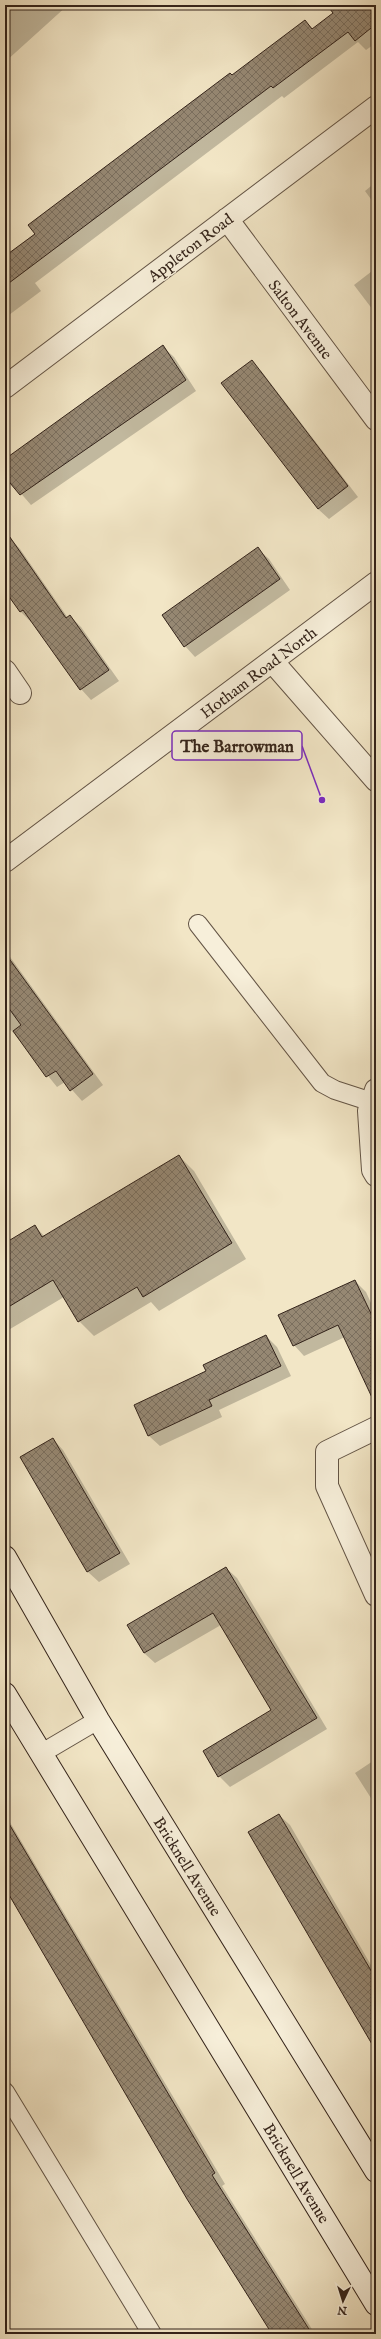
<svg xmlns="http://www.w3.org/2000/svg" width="381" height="2339" viewBox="0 0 381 2339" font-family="'IM FELL English',serif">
<defs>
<pattern id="building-cross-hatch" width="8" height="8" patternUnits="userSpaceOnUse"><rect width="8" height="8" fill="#968873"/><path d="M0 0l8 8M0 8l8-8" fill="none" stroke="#7b6f5e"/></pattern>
</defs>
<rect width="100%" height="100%" fill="#f2e6c6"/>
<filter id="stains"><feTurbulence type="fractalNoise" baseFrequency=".005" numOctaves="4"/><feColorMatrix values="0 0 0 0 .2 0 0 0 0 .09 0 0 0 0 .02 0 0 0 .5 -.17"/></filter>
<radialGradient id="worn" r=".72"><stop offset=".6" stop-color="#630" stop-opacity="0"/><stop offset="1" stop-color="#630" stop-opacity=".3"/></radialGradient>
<path fill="#0003" d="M5,5h63l-63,57z
M346,5h30v38l-10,7 -8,-8 -74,56 -2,-2 -247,187 6,8 -36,27v-61l227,-181 73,-55 8,8z
M376,182v24l-11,-15z
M376,268v46l-22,-29z
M163,347l11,10 22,34 -165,114 -26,-30v-15z
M251,361l11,11 96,125 -29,22 -11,-10 -96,-125z
M10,538l10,11 48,69 2,-2 11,11 38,54 -28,19 -10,-11 -49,-68 -1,1 -11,-11 -15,-22v-47z
M258,549l11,10 21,31 -95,67 -10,-11z
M5,950l98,135 -21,16 -17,-19 -8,5 -46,-57 -6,4z
M179,1156l15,15 52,88 -87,52 -8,-9 -57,34 -15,-15 -15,-24 -59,35v-88l30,-18 10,11z
M355,1281l11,11 10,22v84l-31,-61 -41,19 -10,-11z
M266,1336l11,11 14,29 -72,34 3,7 -62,29 -11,-10 -14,-30 72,-34z
M53,1439l10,11 67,114 -31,18 -11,-10 -66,-115z
M226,1568l11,10 90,151 -97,58 -11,-11 -14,-25 67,-40 -51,-86 -66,38 -11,-10 -16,-27z
M376,1759v47l-21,-33z
M5,1814l220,370 -3,2 93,148h-42l-268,-447z
M279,1815l11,10 85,147 -31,15z"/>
<path fill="url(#building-cross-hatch)" stroke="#33231a" d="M327,5h49v19l-21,17 -7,-9 -75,56 -2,-2 -266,200v-30l30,-22 -7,-9 202,-152 2,2 73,-55 7,9 21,-16z
M163,345l23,35 -166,115 -15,-18v-18z
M252,360l96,126 -30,23 -97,-126z
M5,530l61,88 4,-3 39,55 -29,20 -57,-80 -3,2 -15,-21z
M258,547l22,32 -96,68 -22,-32z
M5,953l88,121 -23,17 -14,-20 -10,6 -33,-46 8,-6 -16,-22z
M179,1155l53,88 -89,54 -6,-10 -59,35 -25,-42 -48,29v-66l30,-18 7,12z
M355,1280l21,44v82l-38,-81 -45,21 -15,-31z
M266,1335l15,31 -72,34 3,6 -64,30 -14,-31 72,-34 -3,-6z
M53,1438l67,115 -33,19 -67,-115z
M226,1567l91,151 -99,59 -15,-26 68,-41 -58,-97 -69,40 -17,-28z
M279,1814l97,165v72l-128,-219z
M5,1817l210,356 -3,2 100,159h-40l-85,-135 -182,-311z"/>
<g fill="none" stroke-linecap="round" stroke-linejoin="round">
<defs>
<path id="lane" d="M198,924l124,159 13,7 37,12
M42,1753l56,-33
M5,2092l147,242"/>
<path id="street" d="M227,219l149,200
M5,387l371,-280
M272,661l104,119
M5,671l15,22
M5,861l371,-278
M376,1090l-7,21 4,59 3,5
M376,1428l-49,24v34l49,109"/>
<path id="secondary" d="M5,1557l93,163 278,451
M5,1694l371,610"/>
</defs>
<use href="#lane" stroke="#635445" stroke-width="20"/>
<use href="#street" stroke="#635445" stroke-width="24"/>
<use href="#secondary" stroke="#33231a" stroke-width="24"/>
<use href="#lane" stroke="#f7efda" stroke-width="18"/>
<use href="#street" stroke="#f7efda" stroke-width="22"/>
<use href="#secondary" stroke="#f7efda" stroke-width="22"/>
</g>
<g text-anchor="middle" stroke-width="3" stroke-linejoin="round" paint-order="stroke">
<g font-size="16" fill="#33231a" stroke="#f7efda">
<text transform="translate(190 247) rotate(-37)" y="6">Appleton Road</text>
<text transform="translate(301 319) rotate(53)" y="6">Salton Avenue</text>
<text transform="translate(258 672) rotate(-37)" y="6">Hotham Road North</text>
<text transform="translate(188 1866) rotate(58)" y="6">Bricknell Avenue</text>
<text transform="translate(297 2173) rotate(59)" y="6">Bricknell Avenue</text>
</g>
</g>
<path fill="none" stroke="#7b2cbf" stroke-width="1.5" d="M322 800L302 746"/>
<circle fill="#7b2cbf" stroke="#f7efda" stroke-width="1.5" cx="322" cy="800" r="4"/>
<rect fill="#f7efda" stroke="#7b2cbf" stroke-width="1.5" x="172" y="731" width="130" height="29" rx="4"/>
<g font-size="17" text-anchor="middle" font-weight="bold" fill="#33231a">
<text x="237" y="752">The Barrowman</text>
</g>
<rect width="381" height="2339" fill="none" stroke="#f2e6c6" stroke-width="20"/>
<rect x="6" y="6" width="369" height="2327" fill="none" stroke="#33231a" stroke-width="2"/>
<rect x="10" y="10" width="361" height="2319" fill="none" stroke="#33231a"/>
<g transform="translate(343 2301) rotate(184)" stroke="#f7efda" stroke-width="3" paint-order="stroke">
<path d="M0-3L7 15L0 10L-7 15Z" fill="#33231a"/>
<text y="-6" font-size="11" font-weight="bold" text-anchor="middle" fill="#33231a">N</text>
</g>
<rect width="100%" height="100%" filter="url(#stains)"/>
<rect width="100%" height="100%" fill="url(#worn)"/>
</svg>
